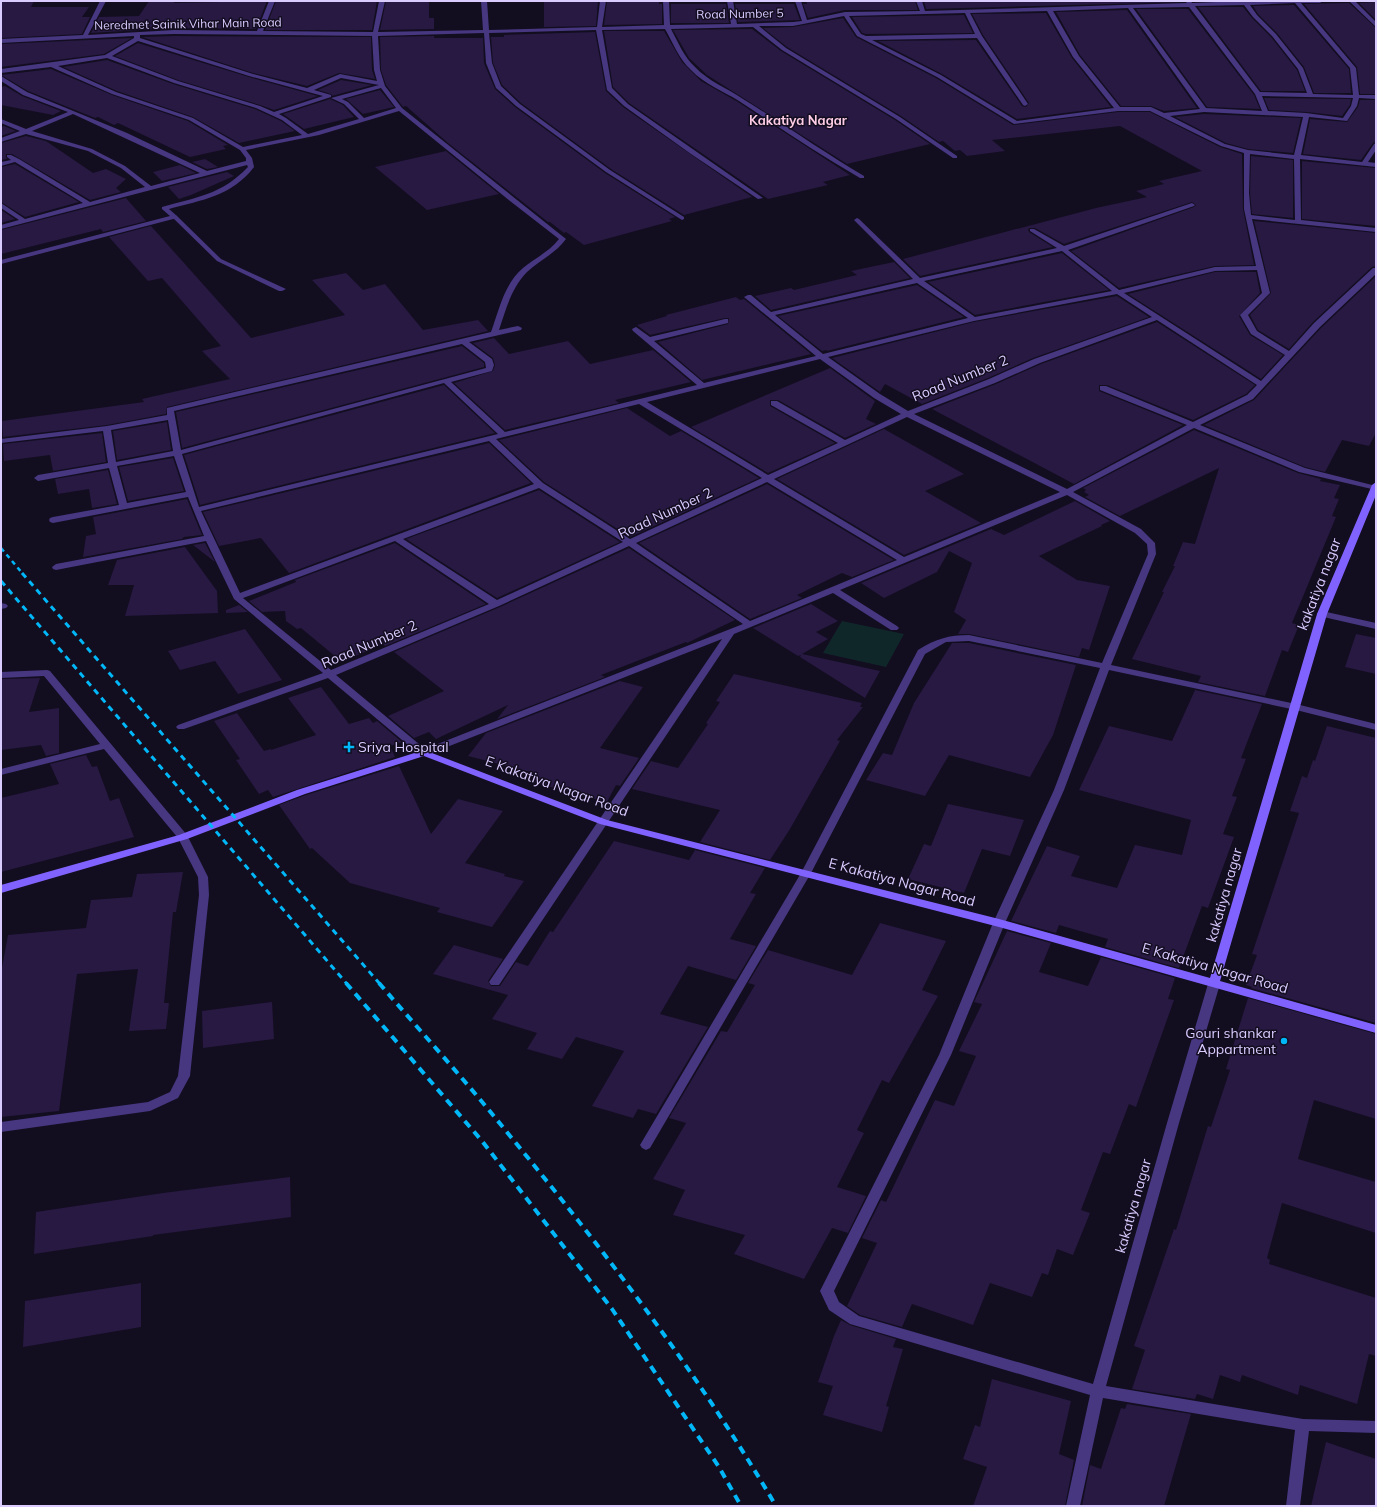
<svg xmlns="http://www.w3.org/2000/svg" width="1377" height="1507" viewBox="0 0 1377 1507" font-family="Mulish,sans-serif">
<rect width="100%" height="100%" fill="#130d20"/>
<path fill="#10272a" d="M842,621l62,13 -18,33 -63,-14z"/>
<path fill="#271941" d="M34,1l-3,6h58l-7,10h8l-8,17 -81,4v-36z
M149,1h26l-1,2 93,-2 -11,28 -82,-1 -83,5 8,-16 40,-1z
M276,1l50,1 51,-1 -5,29h-107z
M386,1h43v17h5v11l-54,1z
M544,1h54l-2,25 -52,1z
M607,1h52v3h3v20l-58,1z
M806,1h109l3,9h-73l-37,8 -5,-14h4z
M924,1h260v1l-258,7z
M1376,2v18l-17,-17z
M1349,3l27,25v66h-16l-3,-27 -53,-63z
M671,4h55l3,19h-58z
M735,4h59l6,16 -62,2z
M1294,5l55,64 2,24h-37l-10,-26 -27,-34 -19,-19 -5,-8z
M1198,7h45l9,11 19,19 26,33 8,21h-44z
M1136,9h52l66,86 6,14 -53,-2z
M1127,10l70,98 -33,3 -13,-5h-30l-41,-51 -24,-43z
M1046,13l26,45 39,49 -94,12 -75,-45 -64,-33 98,-1 46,66 4,1 3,-4 -46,-68 -11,-21z
M964,15l9,18 -107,1 -4,-1 -10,-16z
M843,18l13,19 80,41 77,47 105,-13h32l70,35 22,7 1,55 11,56 -39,1 -96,22 -48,-37 123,-44 2,-2 -4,-3 -128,42 -29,-16h-5l-2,1 1,3 24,15 -133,29 -17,-17 193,-51 51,-11 -11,-6 28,-7 -5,-3 43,-10 -82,-45 -128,14 13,11 -38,5 -7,-6 -5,1 -12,-10 -4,1 -38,-26 -114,-69 -24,-19 30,-1z
M752,29l29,22 114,69 35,24 -83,20 -140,-89 -18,-17 -16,-28z
M604,31h60l18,31 19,19 37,21 112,73 -27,7 5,3 -60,14 -139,-96 -16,-16z
M595,32l11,59 17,16 129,90 -68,18 -73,-46 -90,-66 -19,-18 -9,-22 -2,-26h13v-2z
M174,36l197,1 1,33 3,9 -36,-6 -32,13 -54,-13 -111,-36z
M434,36v2h49l1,25 11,26 20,18 90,66 70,44 -6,2 3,2 -88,24 -18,-13 -2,1 -14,-11h-2l-100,-79 -42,-37 -3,1 -17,-22 -5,-15 -1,-33z
M132,38l-28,16 -103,13v-23z
M138,43l111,34 69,19 -44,14 -14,-5 -82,-25 -63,-24z
M107,60l66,24 82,25 26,12 14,10 -56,12 -46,-26 -76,-26 -54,-24z
M51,69l61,26 76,26 40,24 -5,1 3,3 -36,8 -72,-34 -4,2 -16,-8 -3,1 -67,-27 -27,-16z
M341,80l31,5 -40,11 -1,-2 -13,-4z
M5,86l17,10 39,15 -8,4 -52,-10v-18z
M380,90l14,17 -31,7 -17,-15z
M1264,98l87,1 -1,6 -8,11 -36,-4 -37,-2z
M330,99l13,6 11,12 -50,12 -21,-15z
M1360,100h16v42l-3,1 -12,17 -58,-6 7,-35 37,3 11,-15z
M1204,114l97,4 -8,35 -45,-4 -22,-6 -51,-26z
M4,126l12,5 -15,5v-9z
M26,136l20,5 47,32 13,-4 20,10 -10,9 5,4 -31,8 -78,-46h-6v3l1,2 -6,1v-17z
M446,151l53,43 -72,16 -52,-43z
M1251,156l42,4v58l-41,-4 -2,-21z
M205,159l13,8 -11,2 -15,-7z
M1302,161l74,7v58l-74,-7z
M15,164l64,38 -54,15 -24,-15v-35z
M180,165l16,8 -34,8 -9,-9z
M227,172l7,4 -43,19 -12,4 -11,-12z
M126,198l20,23 -43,11 -2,-3 -100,25v-24z
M1,210l14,9 -14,4z
M1254,221l122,12v33l-4,1 -59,55 -24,27 -31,-19 -8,-15 21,-22z
M151,226l100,112 94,-23 -33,-35 34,-7 17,17 22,-6 38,46 55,-10 10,11 -321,76 -1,7 -59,11 -104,12 -1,-16 142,-19 -2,-3 88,-20 -28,-28 19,-5 -59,-68 -14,3 -39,-44z
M1062,253l47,37 -134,25 -47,-33z
M894,262l16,16 -139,32 -16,-14 36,-8 3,2 63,-15 -6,-4z
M1215,272h41l4,21 -21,23 11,19 33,20 -22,24 -133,-85z
M1376,276v157l-7,13 -27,-6 -17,32 -20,-5 -101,-42 50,-25 67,-72z
M917,285l47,32 -137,34v-1l-5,1 -44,-35z
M1117,296l32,21 -116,41 -45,20 -66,26 -37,-20 -5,8 -48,-34 142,-36z
M736,297l4,3 4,-1 67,55 -109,26 -44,-38 70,-18 1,-6h-4l-75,17 -13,-10 30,-9 -1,-1z
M1157,322l98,63 -9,9 -53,26 -86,-35h-8v6l84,34 -109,59 -142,-75 64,-25 45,-20z
M494,338l15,16 59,-13 22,23 63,-14 38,32 -76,18 4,3 -114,27 -51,-47 39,-12 2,-6 -2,-7 -20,-15z
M462,346l22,17v4l-302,81 -6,-36z
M830,368l45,33 -9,18 10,5 -31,14 -67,-38h-8v6l65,37 -67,30 -77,-46z
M444,385l51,48 -295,72 -16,-50z
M627,408l43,28 11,-5 78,47 -129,59 -86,-55 -45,-42z
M167,422l4,28 -54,10 -4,-29z
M884,429l80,45 -39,17 56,32 -77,32 -127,-76z
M1194,430l104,43 23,6 -1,2 20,4 -6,13 5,1 -7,17 4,1 -44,106 7,2 -11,27 -6,-2 -17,46 -67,-14 3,-6 -69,-17 32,-67h-2l13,-26h-2l10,-24 12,2 24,-76 -99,48 -35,-19 4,-2 -5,-3 2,-2 -3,-2z
M102,433l4,29 -53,9 -3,-16 -46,6 -1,-17z
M489,443l42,40 -242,90 -28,-35 -42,8 -16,-34z
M173,458l11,33 -56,10 -9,-34z
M108,470l9,34 -25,4 -3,-19 -31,5 -3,-15z
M767,484l127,76 -42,17 -10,-4 -45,22 5,3 -52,21 -111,-76z
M539,490l81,52 -123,56 -91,-59z
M187,499l15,36 -18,2 -2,2 -99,18 3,-21 10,-2 -3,-17z
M1075,501l35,20 -9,4 1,1 -63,30 38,24 33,6 -21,64 -7,-2 -3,9 -110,-23h-11l8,-14 -12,-8 18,-49 -23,-12 -12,21 -53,26 -23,-15 130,-54 13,6z
M205,543l10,19 -22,-17z
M395,543l91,61 -101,42 -2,-2 -41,18 -41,-34 -4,1 -11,-8 -1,-10 -23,1 -13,-11 47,-19 -1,-2z
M185,547l32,44 1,22 -93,3 9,-31h-26l9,-25z
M629,548l106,72 -48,23 -1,-1 -85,33 4,2 -108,42 11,-14 -72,34 -7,-7 -15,6 -26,-22 56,-25 -50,-39 106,-45z
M811,604l27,17 -22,11 12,7 -26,15 78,17 -15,27 -65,-41 1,-2 -3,1 -45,-28z
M239,605l9,7 -22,1v-3z
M245,629l37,51 -44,14 -23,-33 -35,9 -12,-19z
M1356,634l20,4v36l-31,-7z
M952,643h17l107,22 -23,70 -23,42 -81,-22 -24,41 -59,-16 17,-27 9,2 22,-52z
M734,674l128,29 -2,4h3l-26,33 3,1 -50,88 -20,31 -70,-18 20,-32 -88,-21 19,-28 27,7 30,-44 -2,-1 14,-21 -4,-1z
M40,678l-11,34 30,-4v45l-13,3 -5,-11 -40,5v-71z
M620,681l23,6 -43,61 39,10 -19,28 -4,-1 -9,17 -75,-20 6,-8 -70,-18 18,-23z
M321,687l28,37 20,-6 4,5 4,-2 25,21 -12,4 5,11 -122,40 -5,-7 -9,4 -23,-34 4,-1 -26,-38 23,-8 27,38 7,-2v1l45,-15 -28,-37z
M1195,690l67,14 -21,54 5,1 -14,37 5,1 -14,37 11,3 -26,71 -6,-2 -23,62 -74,-21 3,-8 -49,-14 -3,8 -45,-12 36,-75 33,10 -9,20 46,12 18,-43 47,10 9,-35 -112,-30 30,-64 63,15z
M1327,726l49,12v285l-125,-35 1,-1 -6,-2 11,-30 -5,-1 47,-141 -9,-2 12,-35 5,2 6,-18 2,1z
M86,755l6,12 5,-1 13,35 9,-3 15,39 -133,35v-74l58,-14 -9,-20z
M399,766l32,68 27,-35 45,12 -38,52 40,11 -1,2 20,5 -32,46 -55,-15 3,-4 -90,-25 -38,-35 -2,1 -31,-44 27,-10z
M948,804l76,16 -14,36 -28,-7 -18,44 -56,-14 16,-35 7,2z
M614,841l75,19 6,-10 70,18 -15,25 6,1 -26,45 26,7 -20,34 -48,-14 -28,48 48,13 -52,87 -18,-5 -5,9 -41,-12 32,-55 -48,-14 -14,22 -35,-10 10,-16 -45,-14 16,-24 -75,-21 21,-29 49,14 -15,22 3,5h9l16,-24 12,4 22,-35 3,1z
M183,872l-7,40h-3l-9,91h5l-3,26 -37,2 9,-62 -61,5 -18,137 -58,6v-144l7,-38 78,-7 5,-28 41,-3 5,-23z
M880,923l66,18 -24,49 16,6 -49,87 -7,-3 -25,50 7,3 -27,54 29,9 -18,37 -16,-5 -28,51 -70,-25 11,-19 -72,-20 12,-25 -32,-11 33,-56 -17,-5 52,-87 6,1 28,-47 -7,-2 20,-33 84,25z
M1007,931l44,12 -12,29 49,14 13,-29 74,21 -7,21 6,1 -38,107 -7,-3 -19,50 -7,-2 -22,58 9,3 -17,42 -16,-6 -9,26 -6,-2 -10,24 -42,-14 -17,42 -61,-21 -10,23 -42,-12 -13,-9 30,-63 -15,-5 19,-38 5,2 49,-102 19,6 22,-50 -17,-5 23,-47 -8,-2z
M1248,998l128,36v85l-62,-19 -16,59 78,23v51l-94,-30 -15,55 3,2 -1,4 107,34v58l-7,-2 -12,50 -57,-19 -2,10 -56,-20 -2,7 -20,-7 -7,24 -16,-5 -2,5 -63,-10 13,-39 -11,-4 40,-117 2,1 32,-104 3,1 19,-57 -4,-1z
M272,1002l2,37 -71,9 -1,-37z
M290,1177l1,40 -138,18v1l-119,18 2,-42 127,-19z
M141,1283v44l-118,20 2,-46z
M841,1320l9,5 46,14 -3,8 10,2 -17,57 3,1 -7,25 -59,-17 10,-29 -15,-4 16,-46z
M992,1379l79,22 -12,53 15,6 -9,46h-92l14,-39 -24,-8 12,-34 5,2z
M1127,1404l64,10 -27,92h-82l8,-41 11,4 20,-61 4,1z
M1326,1442l50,17v47h-65z"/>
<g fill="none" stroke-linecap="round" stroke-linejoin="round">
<path fill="#463780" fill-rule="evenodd" d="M175,215l2,1 44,43 65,30 -4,2h-3l-62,-30 -44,-43 -1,-1z"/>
<path fill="#463780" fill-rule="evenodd" d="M100,1h6l-18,34 86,-5 83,1 12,-30h6l-12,30 110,1 6,-31h6l-7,31 105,-2 -2,-29h6l2,29 108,-3 3,-26h6l-4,26 62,-2 -1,-24h6l1,24 61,-1 -4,-23h6l4,23 56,-2 9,-1 -7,-20h6l6,19 38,-8 75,-1 -4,-10h6l3,10 262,-8 -2,-2h6l1,2 49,-2h82l-3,2h-19l55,65 3,27h17v4l-17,-1 -2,8 -10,15 -38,-4 -8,38 61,7 12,-18 2,-1v7l-8,12 8,1v4l-76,-8 1,61 75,8v4l-124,-13 18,74 -22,22 9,16 32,20 25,-28 59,-55h3v6l-56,53 -67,72 -53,26 105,43 71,18v4l-77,-18 -105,-44 -121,64 68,37 14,14 1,11 -45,111 185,39 80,20v6l-80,-20 -187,-40 -45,120 -59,133 -54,132 -117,236 5,11 20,14 234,68 74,-261 41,-139 2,-3h8l2,3 -41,139 -73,263 197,33 73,2v12l-67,-2 -9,75h-14l9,-76 -192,-32 -23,108h-14l24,-111 -240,-71 -21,-14 -9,-19 119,-236 54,-132 61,-133 46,-122 -131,-27 -23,1 -21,12 -114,219 -161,275 -4,2 -4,-2 -2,-3 161,-272 117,-223c17,-11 31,-15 51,-15l133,28 46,-109 -1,-10 -12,-11 -68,-38 -227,95 57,36 2,2 -2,2h-6l-58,-37 -99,41 -235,351h-8l-2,-3 2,-3 231,-340 -298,117 -4,-1 -92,-77 -144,51h-6l-2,-2 2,-2 145,-52 -89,-74 -28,-58 -150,29 -3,-1 -1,-2 4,-3 148,-28 -16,-39 -135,26 -3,-1 -1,-2 1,-2 3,-1 66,-12 -10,-37 -71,13 -4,-3 4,-3 70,-12 -5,-32 -102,12v-4l106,-13 60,-11v-7l324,-76c8,-22 13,-48 32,-64 12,-10 26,-16 36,-29l-49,-38 -111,-90 -80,24 -73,15 6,8 2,9c-22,29 -52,33 -85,42l8,7v2l-176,46v-4l169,-44 -8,-7v-2c35,-10 59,-12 86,-40l-1,-2 -246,64v-4l18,-5 -18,-12v-5l24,16 58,-16 -68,-41 -14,4v-4l10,-2 -4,-3v-2h4l8,4 71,43 55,-15 -24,-19 -33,-17 -62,-17 -25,8v-4l19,-7 -19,-8v-4l25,10 42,-17 -45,-17 -22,-14v-5l26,16 100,41 80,38 39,-10v-3l-6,-8 -51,-30 -77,-26 -61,-27 -50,6v-4l104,-14 29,-17v-2l-133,7v-4l82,-4zM1295,3l55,65 3,27 -40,-1 -10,-26 -27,-34 -19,-19 -7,-10zM1244,5l9,12 19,19 26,33 9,24 -47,-1 -65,-86zM1189,7l66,87 7,17 -56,-3 -73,-100zM1128,8l72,101 -36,4 -13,-6h-31l-41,-51 -26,-45zM1047,11l26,46 41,51 -97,13 -76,-46 -69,-35 105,-2 46,67 2,1 3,-2 -46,-68 -12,-23zM965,13l10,21 -109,2 -5,-2 -12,-18zM844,16l13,20 80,41 77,47 104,-13h32l71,35 23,7v56l12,57 -41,1 -96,23 -51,-40 126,-44 1,-1 -3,-2 -128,43 -30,-17h-4v2l27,17 -137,30 -61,-59 -2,-1 -3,2 59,59 -142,33 -20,-17h-3l-4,2 72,59 -112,27 -50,-42 74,-18v-4h-3l-75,18 -14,-10 -4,2 1,2 64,54 -192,47 -54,-50 41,-11 2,-6 -2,-6 -23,-17 52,-12 1,-2 -4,-2 -19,4c7,-20 12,-42 28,-58 13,-12 28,-18 39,-33l-164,-131 -17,-22 -5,-16 -2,-34 106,-3 2,30 10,25 20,18 90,66 76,48 2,-1v-2l-74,-47 -90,-66 -19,-18 -9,-23 -3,-30 107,-3 11,60 17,16 67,48 67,45 5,-1 -135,-94 -16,-16 -10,-58 63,-1c8,14 14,30 26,41 13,14 32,21 48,31 40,26 79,53 121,77h4v-2c-41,-24 -80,-52 -121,-77 -16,-11 -35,-18 -48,-32 -11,-10 -17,-25 -24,-38l82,-2 29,23 114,69 57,39h4v-2l-57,-39 -114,-69 -27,-22h34zM174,34l198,2 2,34 3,11 -37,-7 -33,14 -54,-14 -113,-36v-3zM138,41l111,35 74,20 -49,16 -14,-6 -82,-25 -66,-25zM107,58l67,25 82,25 26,12 20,15 -59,12 -50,-29 -77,-26 -58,-26zM341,78l38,7 -48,13 13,6 15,15 -51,15 -22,-16 -7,-4 52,-17v-2l-17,-5zM381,88l15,20 -32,10 -16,-16 -6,-3zM1262,96l91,2 -2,8 -8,12 -37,-5 -38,-2zM1204,112l99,5 -9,38 -46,-5 -23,-6 -55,-28zM73,114l127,59 -49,13 -26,-20 -33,-17 -60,-18zM1250,154l44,5 1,61 -44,-5 -2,-22zM1062,251l50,40 -137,26 -51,-36zM1257,270l5,23 -22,22 11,19 34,21 -24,26 -137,-88 91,-22zM917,283l51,35 -145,36 -48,-39zM1117,294l35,23 -118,42 -45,20 -81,32 -28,-17 -52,-37 146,-36zM1157,320l100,65 -10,10 -54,27 -87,-36h-6v4l87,35 -120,64 -153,-75 81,-31 45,-20zM462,344l23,18 1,6 -305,82 -7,-39zM820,359l54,39 27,16 -56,26 -68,-39h-6v4l67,38 -70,32 -121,-73zM444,383l54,51 -299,73 -17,-53zM639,404l123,74 -132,61 -87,-56 -47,-44zM907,417l153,75 -156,65 -130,-78zM168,420l5,31 -57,11 -5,-32zM489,441l45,43 -294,109 -39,-82zM174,456l12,36 -59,11 -10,-37zM767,482l130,78 -147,61 -114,-78zM539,488l84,54 -126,58 -94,-61zM395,541l94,63 -158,66 -88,-72zM629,546l114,78 -318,125 -89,-74 163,-69z
M1349,1h6l21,21v5z
M1,603l5,1 2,2 -2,2 -5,1z
M1322,611l54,12v6l-57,-13 -2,-2 2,-2z
M47,670l3,1 137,164 21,42 1,18 -19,181 -12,22 -28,13 -149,21v-10l147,-20 22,-10 8,-16 21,-181 -1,-18 -20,-39 -74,-89 -103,26v-6l99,-25 -56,-68 -43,2v-6z"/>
<path fill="#8063ff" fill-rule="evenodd" d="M1376,482v13l-49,119 -107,367 156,44v8l-377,-106 -399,-103 -176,-68 -119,38 -118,45 -186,54v-8l178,-50 118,-45 127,-40 183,70 392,99 211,59 107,-364 55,-129z"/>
<path stroke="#00b7f7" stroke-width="2.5" stroke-dasharray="4.5 4" stroke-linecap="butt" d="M1,548l22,26"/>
<path stroke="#00b7f7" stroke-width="3" stroke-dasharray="6 5" stroke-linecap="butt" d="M22,573l358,411
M1,581l346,403"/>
<path stroke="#00b7f7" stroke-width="4" stroke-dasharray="8 6" stroke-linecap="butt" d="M346,983l136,158 130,168 107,158 22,39
M379,983c42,49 86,97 127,148 98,119 192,242 270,375"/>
</g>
<g fill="#00b7f7" stroke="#130d20" stroke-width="1.5">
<path d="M347 741h4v4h4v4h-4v4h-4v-4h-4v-4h4z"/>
<circle cx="1284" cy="1041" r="4"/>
</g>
<g text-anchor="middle" stroke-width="3" stroke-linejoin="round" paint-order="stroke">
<g font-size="12" fill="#daccff" stroke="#130d20">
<text transform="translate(740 14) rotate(-1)" y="4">Road Number 5</text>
<text transform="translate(188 24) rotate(-1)" y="4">Neredmet Sainik Vihar Main Road</text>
</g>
<g font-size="13" font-weight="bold" fill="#ffcee6" stroke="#130d20">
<text x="798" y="125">Kakatiya Nagar</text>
</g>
<g font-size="14" fill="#daccff" stroke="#130d20">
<text transform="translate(960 378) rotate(-22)" y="5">Road Number 2</text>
<text transform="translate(665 513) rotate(-25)" y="5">Road Number 2</text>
<text transform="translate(1319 584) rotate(-69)" y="5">kakatiya nagar</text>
<text transform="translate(369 644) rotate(-23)" y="5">Road Number 2</text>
<text transform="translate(557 786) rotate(20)" y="5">E Kakatiya Nagar Road</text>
<text transform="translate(902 882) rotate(15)" y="5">E Kakatiya Nagar Road</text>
<text transform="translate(1224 895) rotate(-74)" y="5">kakatiya nagar</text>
<text transform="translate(1215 968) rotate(16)" y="5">E Kakatiya Nagar Road</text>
<text transform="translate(1133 1206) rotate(-74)" y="5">kakatiya nagar</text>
</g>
<g font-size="14" fill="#daccff" stroke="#130d20" text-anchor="start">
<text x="358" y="752">Sriya Hospital</text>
<text x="1276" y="1038" text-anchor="end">Gouri shankar<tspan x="1276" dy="16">Appartment</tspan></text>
</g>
</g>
<rect width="1377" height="1507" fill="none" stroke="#daccff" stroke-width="4"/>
</svg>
